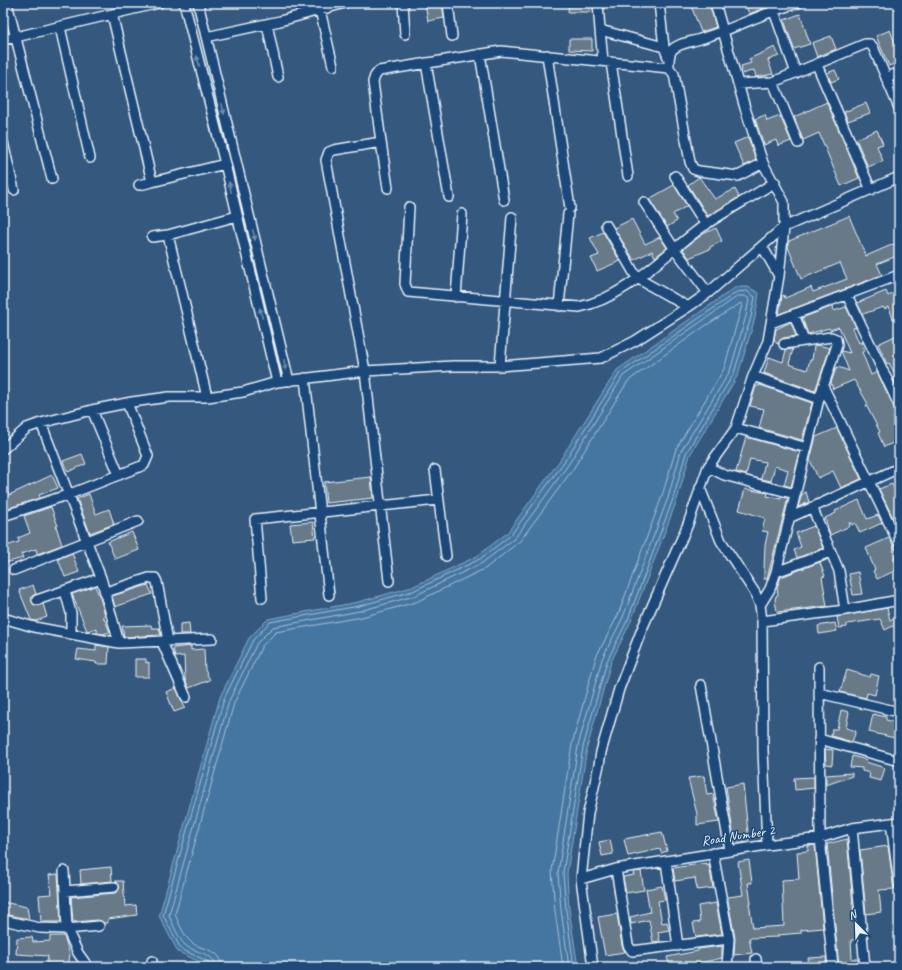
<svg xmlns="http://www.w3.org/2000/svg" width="902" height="970" viewBox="0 0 902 970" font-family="Caveat,sans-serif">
<rect width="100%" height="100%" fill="#35587e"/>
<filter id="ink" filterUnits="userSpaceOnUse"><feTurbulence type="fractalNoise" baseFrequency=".025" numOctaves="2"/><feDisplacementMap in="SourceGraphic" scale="8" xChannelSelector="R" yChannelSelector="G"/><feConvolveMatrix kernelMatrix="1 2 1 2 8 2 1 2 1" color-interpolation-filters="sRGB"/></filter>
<g filter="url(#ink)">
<path fill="#4476a1" stroke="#86a7c4" d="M736,287h12l11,6 -4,25 -17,57 -48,80 -13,45 -46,121 -20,41 -24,86 -20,125 2,36 9,58h-367l-33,-15 -19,-36 61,-219 29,-59 19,-19 90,-17 54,-15 65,-31 30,-23 53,-73 57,-90z"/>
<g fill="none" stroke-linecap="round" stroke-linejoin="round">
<path stroke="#a6c0d5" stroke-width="1" d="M211,967l-2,-5 -28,-13 -18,-34 61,-216 29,-59 17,-18 89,-16 54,-15 67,-32 31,-24 53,-73 56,-89 117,-81 10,-1 8,6 -4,20 -17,56 -48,80 -13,46 -45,120 -21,42 -24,86 -20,126 3,37 8,57
M216,967c-1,-15 -22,-14 -31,-22 -5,-4 -14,-24 -16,-30l60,-214 28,-58 16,-16 87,-16 54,-15 68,-33 33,-25 53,-73 55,-89 115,-80h7l4,3 -3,17 -16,55 -49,80 -13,47 -45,119 -21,42 -24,87 -20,127 3,37 8,57
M222,967c0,-21 -24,-15 -34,-28 -5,-6 -10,-17 -13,-25l59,-211 28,-57 14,-14 86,-15 54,-15 70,-34 34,-27 53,-72 55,-88 77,-55 36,-23 1,2 -18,64 -48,80 -14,47 -44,119 -22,42 -24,87 -20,127 3,40 8,56"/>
</g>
<path fill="#677a88" stroke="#e8f1f8" d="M425,3h17l2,15 -16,3z
M569,3h21v9h-22z
M690,3h19l7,24 -15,5z
M745,3h20l1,4 -17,7z
M800,14l10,30 -16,5 -10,-29z
M890,30l9,24v8l-10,4 -13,-30z
M831,36l5,13 -19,8 -5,-14z
M569,39h23v12l-23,-1z
M775,47l4,9 -11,4 5,14 -17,3 -2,-7 -11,4 -2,-8 10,-3 -2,-4z
M835,70l4,9 -8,3 -4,-9z
M827,102l32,76 -18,8 -22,-53 -16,7 -9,-23z
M866,103l4,10 -22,8 -4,-9z
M765,115l2,6 13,-5 11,25 -13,5 -2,-6 -12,5 -9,-26z
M877,130l6,14 -6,2 6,15 -15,6 -12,-28z
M748,137l8,23 -12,6 -10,-23z
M699,177l16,22 20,-10 4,8 -31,19 -20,-31z
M674,185l13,21 -14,8 4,7 -10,6 -18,-28z
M849,216l17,40 28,-12 5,11 -22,9 5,11 -103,39 3,-18 2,-1 1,3 26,-11 2,5 34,-13 -7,-16 -39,16 -13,-32 1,-6z
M632,219l13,25 15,-7 7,11 -12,9 -3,-6 -18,9 -20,-32z
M716,228l6,13 -12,6v2l-21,9 -6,-9 20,-15z
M603,232l17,29 -23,10 -6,-13 8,-3 -9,-17z
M886,291l2,5 11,-5v26l-6,2 -4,-12 -5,2 -1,-2 -20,7 -6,-11z
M833,306l1,5 12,-4 10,20 -3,1 6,15 2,-1 4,9 -3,1 9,23 6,-3 22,44v24l-15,7 -6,-14 2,-1 -14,-27 2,-1 -14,-24 -21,9 -2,-6 5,-15 2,-1 11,4 -8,-20 9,2 -11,-26 -9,3 -1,-2 -21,6 -6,-16z
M791,322l5,14 -13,2 -6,6 -3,-5 2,-10z
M899,334v49l-3,1 -3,-6 3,-2 -7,-13 -2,1 -9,-20z
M817,345l13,3 -15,43 -51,-18 5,-16 14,5 3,-12 7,-1 -4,15 18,6 3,-10h2l2,-14z
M760,385l52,18 -10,37 -43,-12 5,-19 -14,-3 6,-20h3z
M837,428l24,51 -20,9 -8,-17 -15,7 -8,-18 6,-23z
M746,437l54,15 -9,35 -7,-2 4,-15 -13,-4 -4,15 -10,-2 4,-17 -15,-3 -4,16 -10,-3z
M82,454l4,10 -18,8 -5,-11z
M52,475l6,13 -19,7 1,3 -37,12v-28l6,13z
M371,477l2,21 -47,5 -2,-21z
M892,484l7,15v31l-20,-41z
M745,489l23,4 -1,3 14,3v-2l7,1 -21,81h-3v-11l1,-23 3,-13 -6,-1 3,-13 -26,-8z
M806,492l3,10 -11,5 4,-13z
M89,494l7,20 13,-5 5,15 -24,9 -13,-34z
M859,500l8,19 11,-4 4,8 -22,10 -5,-10 -3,2 -1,-2h-2l1,3 -20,9 -5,-17 11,-5 -1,-2z
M51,507l7,19h-2l6,19 -25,9 -1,-5 -15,5 2,4 -18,5 -2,-16 16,-5 -1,-4 12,-5 -6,-17z
M313,522l2,16 -23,2 -2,-16z
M814,526l9,22 -26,10 -3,-8 7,-3 -5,-14z
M132,532l7,18 -24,9 -7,-17z
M889,538l10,17 -5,3 5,11 -22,10 -4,-8 2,-1 -9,-22z
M72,553l7,19 -14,5 -7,-18z
M828,559l-8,4 5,13 -3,1 5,29 -50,6 -2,-12 1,-4 2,-1 -1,-8 4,-10z
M858,572l4,22 -9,1 -4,-21z
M33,585l3,9 -4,2v6l4,4 7,-2 4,13 -11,4 -5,-1 -12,-30z
M148,585l4,9 -37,13 -3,-11z
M95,586l5,12 5,17 -2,1 7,16 -7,2 -6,-1v-5l-10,3 -15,-37z
M887,608l3,12 9,-5v8l-14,7 -5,-11 -33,5v3l-8,1 -2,-11z
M189,623l1,11h-10v-10z
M835,623l2,8 -18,3 -1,-8z
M151,625l1,3h7l2,7 -37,2 -2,-11z
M96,645l13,2 -1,17h-12v-2l-20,-3 2,-10 18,2z
M191,646v4l13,-1 1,21 5,10 -21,8 -4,-9 -1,-23 -9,1 -2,-9z
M135,659h11v4l3,-1v15h-14z
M847,670l23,7 1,-3 8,2 -4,19 -8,-2 -1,5 -26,-6z
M176,688l9,20 -11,4 -8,-20z
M841,710l8,2 -3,16 10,3 -4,11 -21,-6 1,-7h5z
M873,714l13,3v3l13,3v16l-30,-7z
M825,749l8,1 -1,15 -6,-1z
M852,756l15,4 -1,2 19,6 -4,13 -12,-3 1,-5 -8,-2v-3l-12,-1z
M852,773v3l-26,9v-10z
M704,776l3,19 6,-1 6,28 -22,3v-11l-9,-36z
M814,777v11l-19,2 -1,-12z
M743,784l6,58 -14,2 -9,-57z
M662,832l5,19 -6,2 -1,-4 -32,7 -4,-17z
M847,839l9,99v2h-5l1,19h6l1,8h-20l-12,-123z
M610,840l3,14 -11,2 -3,-14z
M815,845l8,83 -22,2v3l-23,2v2l-29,1 3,15 -18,2 1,-17 -7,-37v-4l15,-2 -5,-33 11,-2 3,23h-4l3,20h-2l4,25 31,-2 -2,-46 17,-1 -2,-27 11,-1v-5z
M888,846l6,43 -15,1 2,22 -15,2 -6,-64z
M707,863v3l2,-1 4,23 -16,2 -2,-12 -20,3 -2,-13z
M111,867l1,14 -31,3 -1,-14z
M641,871l3,19 -18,3 -3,-16 11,-2 -1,-3z
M58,874l3,48h-20l-2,-27 13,-1 -3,-19z
M115,881h8l2,25 11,-1 1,10 -29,4v4h-4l-6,-3 -25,2 -2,-25 44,-4 5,-6z
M662,886l3,14 -7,1 4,22 5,-1 2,8 -11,2 2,9 -7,1 -4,-22 -18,4 -1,-7 20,-5 -4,-23z
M3,902l24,5 2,12 -26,-5z
M716,903l6,31 -26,3 -3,-14 7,-1 -2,-16z
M617,914l5,32 3,6 -20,3 -7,-38z
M50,936h14l6,19 -2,12h-22l2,-11 -32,-2 1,-16 15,-1 1,5 17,-1z
M722,946v12l-40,9h-12l-3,-10 31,-6v-2z
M826,957l1,9 -18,1 -1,-9z"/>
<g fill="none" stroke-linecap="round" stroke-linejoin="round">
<defs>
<path id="street" d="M7,3l45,176
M184,3l41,161 52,218
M198,3l91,378
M403,3l2,31
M448,3l4,33
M598,3l2,27 64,17 4,10
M659,3l5,44
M771,3l25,70
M320,10l13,56
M112,14l40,168 73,-18
M267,24l11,53
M60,27l30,131
M600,30l3,31
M206,37l74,-16 65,-18
M3,40l156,-37
M480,54l24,146
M547,55l23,153
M611,62l17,114
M426,63l23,134
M817,65l54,125
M669,68c0,-6 -1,-12 3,-18 6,-7 20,-8 28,-11 34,-10 64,-27 98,-36
M886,78l13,-6
M773,82l25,61
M738,84l35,-2 92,-38h5l3,3 26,61
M3,142l11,48
M381,142l7,46
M675,176l31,49
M139,185l13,-3
M644,202l30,46 34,45
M409,207l-4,77 3,8 171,15c49,-10 86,-54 126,-82 22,-15 47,-28 70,-43
M606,225l31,53 51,29
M152,237l16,-2
M762,246l17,30
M847,295l52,110
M456,297l6,-83
M559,306l9,-92
M771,323l128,-48
M784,344l20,-3
M500,366l12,-149
M753,376l66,23
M305,378l24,217
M823,386l76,158
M207,397l-39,-162 69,-19
M92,410l27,65
M41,423l60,155 18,65
M736,428l71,20
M3,449l24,-21 14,-5 51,-13 40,-8 37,-5h38l36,-5 34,-10 88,-11 88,-5h47l101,-8 34,-17 53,-34 20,-14 76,-66 115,-50
M708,467l16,8 71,19
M435,470l11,86
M700,488l21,53 34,52 5,12 2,16 83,-11 54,-10
M812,507l27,64 6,39
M3,516l67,-22 74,-29 4,-9 -21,-53
M789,518l110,-50
M14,570l124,-49
M776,572l54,-20
M389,581l-24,-210 -39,-211 3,-8 5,-2 47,-8 -8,-60 2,-6 4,-5 122,-20 168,17 5,6 16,88 3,7 6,2 39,5 25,-13
M65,591l6,22v21
M106,592l43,-14h6l2,4 11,59
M262,598l-7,-79 183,-19
M37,600l64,-22
M760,605l10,-16 6,-17 43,-173 18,-54 -1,-6 -5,-2 -27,4 -10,-27
M3,618l31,9 85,16 93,-4
M762,621l1,129 4,95
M162,642l24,55
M819,667l1,171 13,129
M701,685l29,165
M819,693l80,19
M819,739l80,22
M891,823l8,61
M852,828l13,139
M713,853l16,86 -2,28
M666,862l12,84
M616,869l12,76 4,6 97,-12
M64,871l1,20
M581,879l35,-10 151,-24 53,-7 32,-10 47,-6
M3,920l37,8 27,1 -2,-38 49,-4
M756,959l1,8
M88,967l-10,-14 -11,-24 32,-3
M151,967l1,-6
M593,967l-12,-88 7,-66 11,-48 2,-13 18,-63 23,-60 46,-105 20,-57 28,-39 17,-52 15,-35 11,-65 5,-49v-25l-21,-39 -18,-55 -30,-105"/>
</defs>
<use href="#street" stroke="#e8f1f8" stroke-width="12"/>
<use href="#street" stroke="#1f4a7a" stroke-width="9"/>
</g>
<defs><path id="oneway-solid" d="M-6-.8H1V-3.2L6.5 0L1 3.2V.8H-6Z"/></defs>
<g fill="#6f8dac">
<use href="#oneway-solid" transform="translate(198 61) rotate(-105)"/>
<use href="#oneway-solid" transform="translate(223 109) rotate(77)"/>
<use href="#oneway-solid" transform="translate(230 187) rotate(-102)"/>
<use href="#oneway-solid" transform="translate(254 235) rotate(76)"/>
<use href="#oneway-solid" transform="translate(261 313) rotate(-104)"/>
<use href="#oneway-solid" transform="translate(285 365) rotate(77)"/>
</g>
</g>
<g text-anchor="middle" stroke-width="3" stroke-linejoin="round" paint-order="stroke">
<g font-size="14" fill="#e8f1f8" stroke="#1f4a7a">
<text transform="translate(738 835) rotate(-9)" y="5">Road Number 2</text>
</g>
</g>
<rect width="902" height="970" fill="none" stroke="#1f4a7a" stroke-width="16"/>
<rect x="8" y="8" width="886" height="954" fill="none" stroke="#e8f1f8" stroke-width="1.5" filter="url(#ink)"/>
<g transform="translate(856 924) rotate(337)" stroke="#1f4a7a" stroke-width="3" paint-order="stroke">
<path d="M0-3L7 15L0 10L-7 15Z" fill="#e8f1f8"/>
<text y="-6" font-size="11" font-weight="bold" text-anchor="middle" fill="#e8f1f8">N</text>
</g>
</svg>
